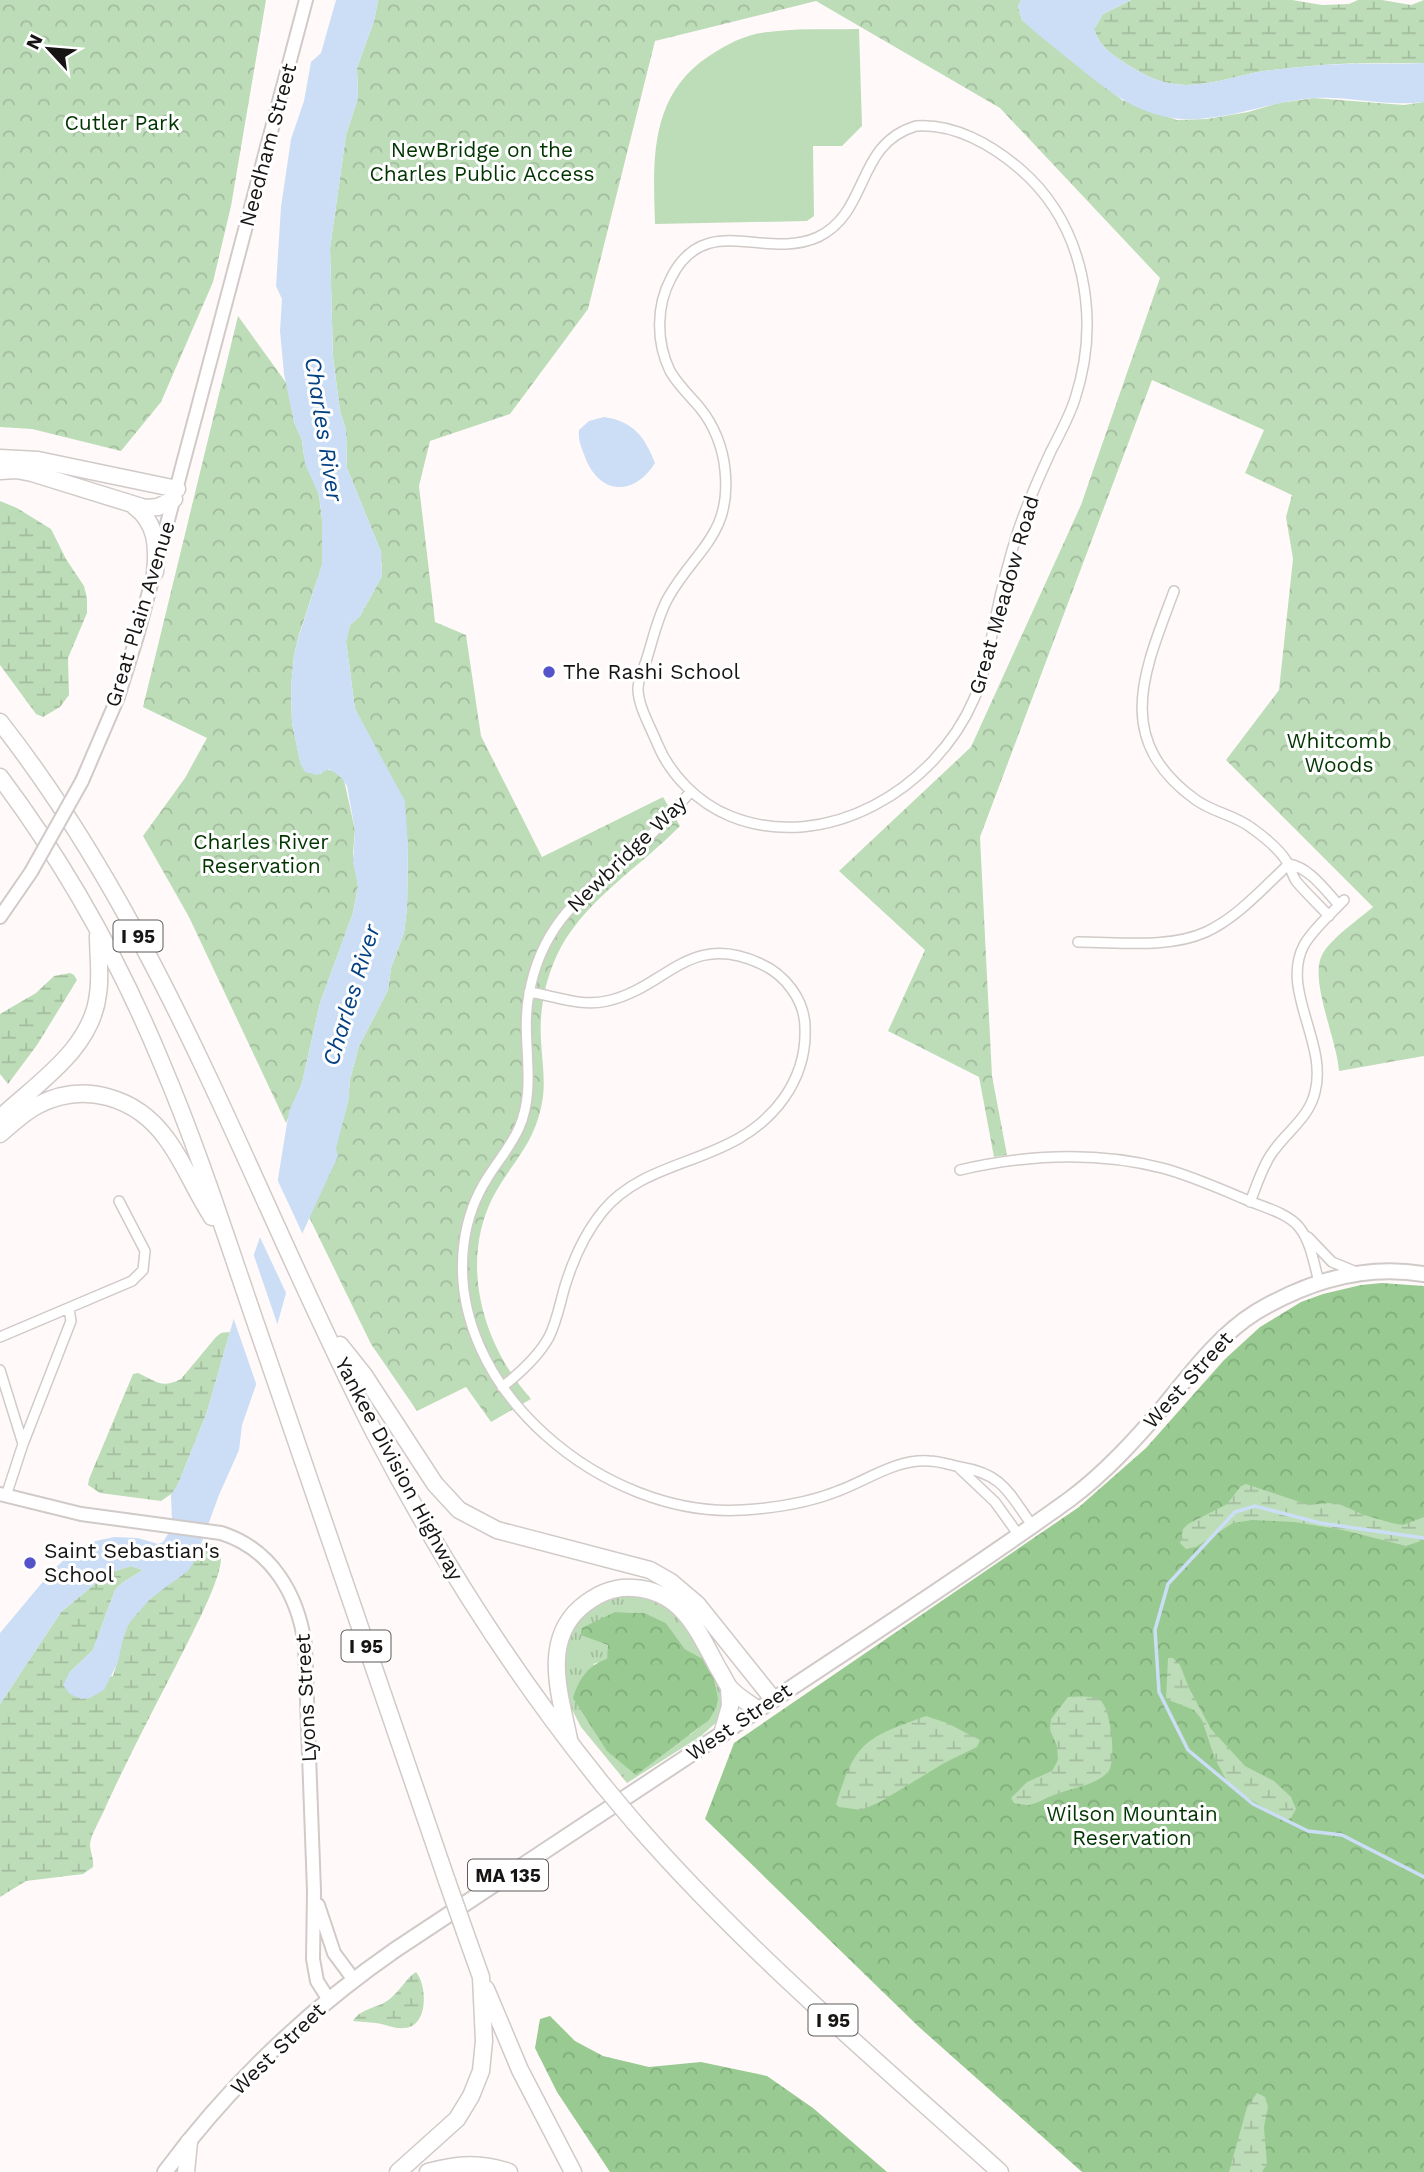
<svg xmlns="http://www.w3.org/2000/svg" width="1424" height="2172" viewBox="0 0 1424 2172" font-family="'Work Sans',sans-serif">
<defs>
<pattern id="grass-tufts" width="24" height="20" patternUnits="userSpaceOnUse" patternTransform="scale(1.75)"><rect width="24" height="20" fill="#bddcb8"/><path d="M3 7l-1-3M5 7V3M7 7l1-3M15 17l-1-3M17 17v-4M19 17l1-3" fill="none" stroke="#a2bc9d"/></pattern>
<pattern id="forest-crowns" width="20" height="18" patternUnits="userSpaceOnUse" patternTransform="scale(1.75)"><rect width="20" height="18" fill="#98ca91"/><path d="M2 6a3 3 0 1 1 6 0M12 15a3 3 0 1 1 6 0" fill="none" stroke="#82ad7c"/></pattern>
<pattern id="wetland-marsh" width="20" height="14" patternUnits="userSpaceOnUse" patternTransform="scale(1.75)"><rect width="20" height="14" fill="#bddcb8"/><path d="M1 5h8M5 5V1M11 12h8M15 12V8" fill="none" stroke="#a2bc9d"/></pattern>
<pattern id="park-crowns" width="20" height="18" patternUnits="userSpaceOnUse" patternTransform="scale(1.75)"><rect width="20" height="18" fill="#bddcb8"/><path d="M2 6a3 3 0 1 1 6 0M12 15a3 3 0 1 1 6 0" fill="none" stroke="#a2bc9d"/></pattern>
</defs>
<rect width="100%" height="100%" fill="#fffaf9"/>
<path fill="url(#grass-tufts)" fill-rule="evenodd" d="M626,1595l19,2 33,17 28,41 19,42 -7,24 -17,15 -74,47 -46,-56 -13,-25 -5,-24 4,-42 13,-19 15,-12zM615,1612l30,1 21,10 19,26 20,11 11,48 -8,12 -18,15 -97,-71 14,-4z"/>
<path fill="url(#forest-crowns)" d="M1382,1283l42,3v886h-342l-163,-145 -214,-208 29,-76 345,-236 67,-59 78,-88 36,-33 41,-25 22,-8 38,-9z
M615,1612l30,1 21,10 19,26 20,11 8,14 5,25 -2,9 -7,12 -73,55 -29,-24 -34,-53c6,-19 15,-33 34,-39l1,-14 -27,-10 1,-7z
M550,2016l25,25 28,15 46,11 52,-5 66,14 46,32 74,64h-277l-53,-80 -22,-44 5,-29z"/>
<path fill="url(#wetland-marsh)" d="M1131,0h161l30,5 27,-1 9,-4h24l29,5 13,-5v63c-38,1 -75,-1 -113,3 -19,2 -39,3 -58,7 -52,12 -80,23 -128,-10 -14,-9 -26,-17 -31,-34l9,-15z
M0,501l17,7 34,21 15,30 18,27 3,12v15l-19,45 1,37 -9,12 -17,10 -7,-3 -36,-49z
M70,973l4,2 3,5 -40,65 -29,39 -8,-10v-60l36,-21 18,-17z
M230,1332l-23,80 -28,70 -5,10 -13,9 -61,-8 -12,-8 1,-6 44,-105 5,-1c18,8 23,16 43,6l35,-42 5,-4z
M1246,1484l63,21 20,-2 10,1 25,11 28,8 11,2 21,-8v23l-18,6 -63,-16 -49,-8 -42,-2 -19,3 -37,24 -10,2 -6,-6 3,-14 5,-5 39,-20 14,-18z
M203,1543c10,1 18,2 18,14 1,17 -20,59 -28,75 -29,58 -60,115 -87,174 -4,11 -16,29 -16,40 1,8 4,14 3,21l-10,7 -57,7 -26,16v-193l61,-92 47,-39 23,-7 12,4 -21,13 -7,7 -22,60 -23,22 -6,13 49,-9c6,-16 6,-37 16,-53 19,-32 57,-42 74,-80z
M1168,1658h5l7,7 9,23 22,41 34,37 29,15 17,16 5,12 -5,9 -5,2 -5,-2 -51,-31 -15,-28 -13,-39 -8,-10 -28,-11z
M1068,1697c9,0 24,-2 32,3 11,8 17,62 8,72 -13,14 -37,16 -54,23 -9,3 -15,8 -25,10 -5,0 -10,-1 -15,-2l-3,-5 16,-16 25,-11 6,-11 -1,-14 -7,-16 1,-11z
M926,1716l21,7 33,17 -3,7 -31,15 -66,40 -19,8 -22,-3 -3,-3c20,-64 30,-66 90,-88z
M416,1972c12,14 12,56 -12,56 -10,1 -19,-4 -28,-5 -8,-1 -15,-1 -23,-2 7,-12 23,-13 34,-20 12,-8 18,-22 29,-29z
M1257,2093l8,4 3,10 -4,20 3,37 -5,8h-33l18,-65z"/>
<path fill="url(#park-crowns)" d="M0,0h266l-35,206 -18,76 -52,120 -40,49 -89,-22 -32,-2z
M378,0h643l-3,7 4,13 100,80 55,20 30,-1 41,-7 31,-9 35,-5 90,7 20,-3v954l-85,15c-2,-31 -30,-91 -17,-116 9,-17 36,-35 51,-48l-147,-147 53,-70 14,-131 -7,-42 6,-22 -47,-22 19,-43 -112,-50 -172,457 12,239 15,79 -13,2 -15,-80 -91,-46 37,-81 -86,-79 132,-124 110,-242 79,-227 -160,-170 -184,-107 -161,40 -67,268 -78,105 -80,27 -11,45 16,136 31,13 15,101 61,121 121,-60 17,29c-40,41 -91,71 -119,121 -15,28 -22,61 -20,93 1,21 5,42 1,63 -8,42 -30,59 -49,94 -34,67 -10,148 38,202l-40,23 -25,-35 -49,24 -46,-67 -62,-127 27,-62 -1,-6 13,-47 2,-23 9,-33 29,-56 3,-22 13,-35 3,-25 1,-61 -5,-47 -48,-91 -9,-68 4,-16 10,-9 22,-40 -1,-24 -34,-84 -1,-38 -6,-19 -7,-54 -3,-109 16,-113 12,-37 -1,-30 17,-47z
M238,316l49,68 7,38 8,18 2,16 15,39 3,24v46l-23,70 -5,20 -3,32 1,36 9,42 19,9 6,-5 8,2 10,9 11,50 -2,23 5,33 -5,27 -33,90 -18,80 -16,40 -97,-206 -46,-81 42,-58 22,-40 -64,-31z"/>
<path fill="#bddcb8" d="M859,29l3,97 -20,20h-29l1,70 -7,5 -152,3c-2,-64 -6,-128 54,-168 18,-12 37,-22 59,-24 30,-4 61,-2 91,-3z"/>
<path fill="#ccdef6" d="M336,0h42l-4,21 -17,47 1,30 -12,37 -16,113 3,109 7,54 6,19 1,38 34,84 1,24 -22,40 -10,9 -4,16 9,68 50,92 3,46 -1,61 -3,25 -13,35 -3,22 -29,56 -9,33 -2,23 -12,47 2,7 -35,76 -25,90 -36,103 -3,25 -20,45 -23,63 -8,13 -37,27 -22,25 -6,16 -5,23 -14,28 -14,8 -9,1 -11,-5 -7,-9 7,-13 23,-22 22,-60 7,-7 21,-13 -12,-4 -23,7 -47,39 -61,92v-71l51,-61 19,-18 21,-12 23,-5 24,1 20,6 5,-2 5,-8 4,-13 -1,-26 8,-13 28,-70 37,-129 32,-92 13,-80 13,-28 18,-80 33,-90 5,-27 -5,-24 2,-32 -8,-44 -6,-9 -12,-8 -12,6 -12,-3 -4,-7 -9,-42 -1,-36 3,-32 5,-19 23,-71v-46l-3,-24 -14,-31 -3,-24 -8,-18 -10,-48 -4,-43 2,-32 -6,-13 5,-79 10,-68 13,-38 7,-39 10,-9z
M1021,0h110l-28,14 -9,15c5,17 17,25 31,34 48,33 76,22 128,10 19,-4 39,-5 58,-7 38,-4 75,-1 113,-3v39c-38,5 -74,-6 -111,-4 -36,3 -69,16 -105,20 -58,8 -94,-22 -137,-57 -16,-13 -33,-26 -49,-41l-4,-13z
M604,417c29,4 41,20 51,46 -21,34 -56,32 -70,-6 -4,-11 -7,-16 -6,-27l10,-9z"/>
<path fill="#fffaf9" d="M276,1177l29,62 -7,32 -10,26 -30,-64z
M252,1250l27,79 -21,60 -26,-75z"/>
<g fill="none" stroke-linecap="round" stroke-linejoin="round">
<path stroke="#ccdef6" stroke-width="3.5" d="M1424,1538l-104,-15 -65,-17 -20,6 -67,72 -13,46 4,62 29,58 65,54 55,27 34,4 82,42"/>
<defs>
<path id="minor" d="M916,126c38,-3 76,19 104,43 65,56 81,150 55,230 -6,18 -15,35 -24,52 -12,26 -24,53 -33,80 -9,28 -16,56 -22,84 -6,29 -10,57 -22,84 -38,89 -148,156 -244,117 -32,-13 -60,-41 -73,-73 -6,-15 -19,-37 -19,-54 0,-10 5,-19 8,-28 7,-21 11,-43 22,-63 27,-48 64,-63 57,-128 -2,-22 -11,-45 -25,-62 -10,-12 -22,-23 -30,-37 -14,-29 -14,-65 1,-93 34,-68 94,-17 147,-41 52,-25 37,-93 98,-111z
M1174,591c-29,79 -63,148 22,209 18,13 40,15 57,29 11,8 27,21 34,33 4,6 5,13 9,19 10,12 22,23 33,35
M691,791c-15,18 -31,36 -49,52 -53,48 -99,74 -113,151 -9,45 9,91 -10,134 -8,18 -21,33 -31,49 -13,20 -21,43 -24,66 -19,146 142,276 279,267 32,-2 65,-7 95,-19 30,-11 57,-32 91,-30 11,0 21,4 31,6 43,7 48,25 72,58
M1289,864c21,4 36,26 50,41
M1078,942c41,0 90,7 128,-10 32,-15 57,-44 83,-68
M960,1170c65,-15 136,-19 202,-2 27,7 54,19 80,30 17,8 45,14 57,29 12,15 15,37 20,55
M1250,1202c7,-17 12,-35 22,-49 15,-22 37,-35 43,-61 13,-49 -35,-102 -11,-147 10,-17 27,-31 40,-45
M1308,1237l24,25 22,9
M0,1337l132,-56 11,-11 2,-19 -26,-50
M0,1370l23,74
M502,1387c18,-14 36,-30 47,-50 8,-16 11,-34 16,-51 8,-26 20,-53 38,-75 47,-57 132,-44 181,-113 14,-20 22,-45 21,-70 0,-28 -20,-54 -46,-65 -70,-32 -93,25 -152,38 -28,6 -51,-5 -78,-9
M958,1467l37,35 23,32
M6,1496l17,-52 48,-123 -2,-12"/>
<path id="secondary" d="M82,781l36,-84 20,-64 168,-633
M0,917l31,-45
M0,1494l81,20 140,19c51,16 77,62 84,112l9,246 -1,68 4,22 12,19
M318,1905l16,48 20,27"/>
<path id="primary" d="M165,2172c64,-86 142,-161 230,-222 132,-88 265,-176 399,-264 92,-61 186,-122 276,-187 36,-27 65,-59 94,-93 27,-33 55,-71 92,-94 52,-31 108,-48 168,-38"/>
<path id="motorway" d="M0,458l38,2 139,29
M0,471l16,-1 16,3 113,35 13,-1 16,-8
M134,506c22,16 24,40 21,66
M0,722c167,213 253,474 375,712 65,125 140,242 228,351
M0,777c66,88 120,185 162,287 40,94 70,192 104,289 61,176 121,352 181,528
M0,1118c37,-35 92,-69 98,-124 3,-19 0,-39 0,-59
M0,1134c12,-10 24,-22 38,-29 46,-24 98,-8 128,33 18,24 29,53 46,79
M340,1345l24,30 71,109 24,26 38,20 153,40 21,12 26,22 76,95
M722,1734l8,-28 -1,-19
M569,1739c-9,-44 -27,-97 11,-131 15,-13 34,-22 54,-20 48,3 64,43 84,80 4,6 7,13 11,19 7,9 20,16 29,23
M634,1822c111,128 241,237 366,350
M486,1989l34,81 53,102
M186,2172l3,-30
M398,2172l59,-53 14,-23 10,-25 3,-30 -3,-64 -16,-45
M428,2172c29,-8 53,-10 81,0"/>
</defs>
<use href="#minor" stroke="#d0cac8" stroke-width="12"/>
<use href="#secondary" stroke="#d0cac8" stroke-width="16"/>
<use href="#primary" stroke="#d0cac8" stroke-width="18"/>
<use href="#motorway" stroke="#d0cac8" stroke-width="19"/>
<use href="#minor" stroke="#fff" stroke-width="9"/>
<use href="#secondary" stroke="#fff" stroke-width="12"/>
<use href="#primary" stroke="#fff" stroke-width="14"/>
<use href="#motorway" stroke="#fff" stroke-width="16"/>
<defs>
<path id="secondary-bridge" d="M31,872l51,-91"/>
<path id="motorway-bridge" d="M603,1785l31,37
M447,1881l18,51"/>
</defs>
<use href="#secondary-bridge" stroke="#d0cac8" stroke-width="16" stroke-linecap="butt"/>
<use href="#motorway-bridge" stroke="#d0cac8" stroke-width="19" stroke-linecap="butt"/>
<use href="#secondary-bridge" stroke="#fff" stroke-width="12"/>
<use href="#motorway-bridge" stroke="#fff" stroke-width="16"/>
</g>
<g fill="#5453ca" stroke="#fff" stroke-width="2.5">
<circle cx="549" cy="672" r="7"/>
<circle cx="30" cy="1563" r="7"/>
</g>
<g text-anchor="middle" stroke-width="6" stroke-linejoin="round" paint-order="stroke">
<g fill="#fff" stroke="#5c5b5a" stroke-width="2">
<rect x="113.5" y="920.5" width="49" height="31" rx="5"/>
<rect x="341.5" y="1630.5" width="49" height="31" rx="5"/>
<rect x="468" y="1859.5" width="80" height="31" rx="5"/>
<rect x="808.5" y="2004.5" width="49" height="31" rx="5"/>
</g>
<g font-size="19" font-weight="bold" fill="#161514">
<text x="138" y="943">I 95</text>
<text x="366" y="1653">I 95</text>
<text x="508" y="1882">MA 135</text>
<text x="833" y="2027">I 95</text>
</g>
<g font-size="21" fill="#003500" stroke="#fff">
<text x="122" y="130">Cutler Park</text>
<text x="482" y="157">NewBridge on the<tspan x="482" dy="24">Charles Public Access</tspan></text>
<text x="1339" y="748">Whitcomb<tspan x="1339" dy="24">Woods</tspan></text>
<text x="261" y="849">Charles River<tspan x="261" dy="24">Reservation</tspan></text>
<text x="1132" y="1821">Wilson Mountain<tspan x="1132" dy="24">Reservation</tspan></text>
</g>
<g font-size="21" fill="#161514" stroke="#fff">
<text transform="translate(268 145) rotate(-75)" y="7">Needham Street</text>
<text transform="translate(1004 595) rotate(-74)" y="7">Great Meadow Road</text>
<text transform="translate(140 614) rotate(-73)" y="7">Great Plain Avenue</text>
<text transform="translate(627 854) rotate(-44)" y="7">Newbridge Way</text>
<text transform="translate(1188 1380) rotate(-48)" y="7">West Street</text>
<text transform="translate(399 1469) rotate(62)" y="7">Yankee Division Highway</text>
<text transform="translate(306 1698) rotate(-93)" y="7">Lyons Street</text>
<text transform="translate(739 1722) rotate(-34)" y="7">West Street</text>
<text transform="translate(278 2049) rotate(-44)" y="7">West Street</text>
</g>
<g font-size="21" fill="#161514" stroke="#fff" text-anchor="start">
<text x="563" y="679">The Rashi School</text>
<text x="44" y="1558">Saint Sebastian's<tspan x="44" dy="24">School</tspan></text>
</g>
<g font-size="23" font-style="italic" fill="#034183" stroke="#fff">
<text transform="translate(324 429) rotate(81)" y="8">Charles River</text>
<text transform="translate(351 995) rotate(-73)" y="8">Charles River</text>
</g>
</g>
<g transform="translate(49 49) rotate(296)" stroke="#ffffff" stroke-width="5" paint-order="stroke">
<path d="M0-5L12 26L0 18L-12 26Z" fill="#161514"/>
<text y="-10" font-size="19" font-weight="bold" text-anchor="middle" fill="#161514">N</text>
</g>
</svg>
